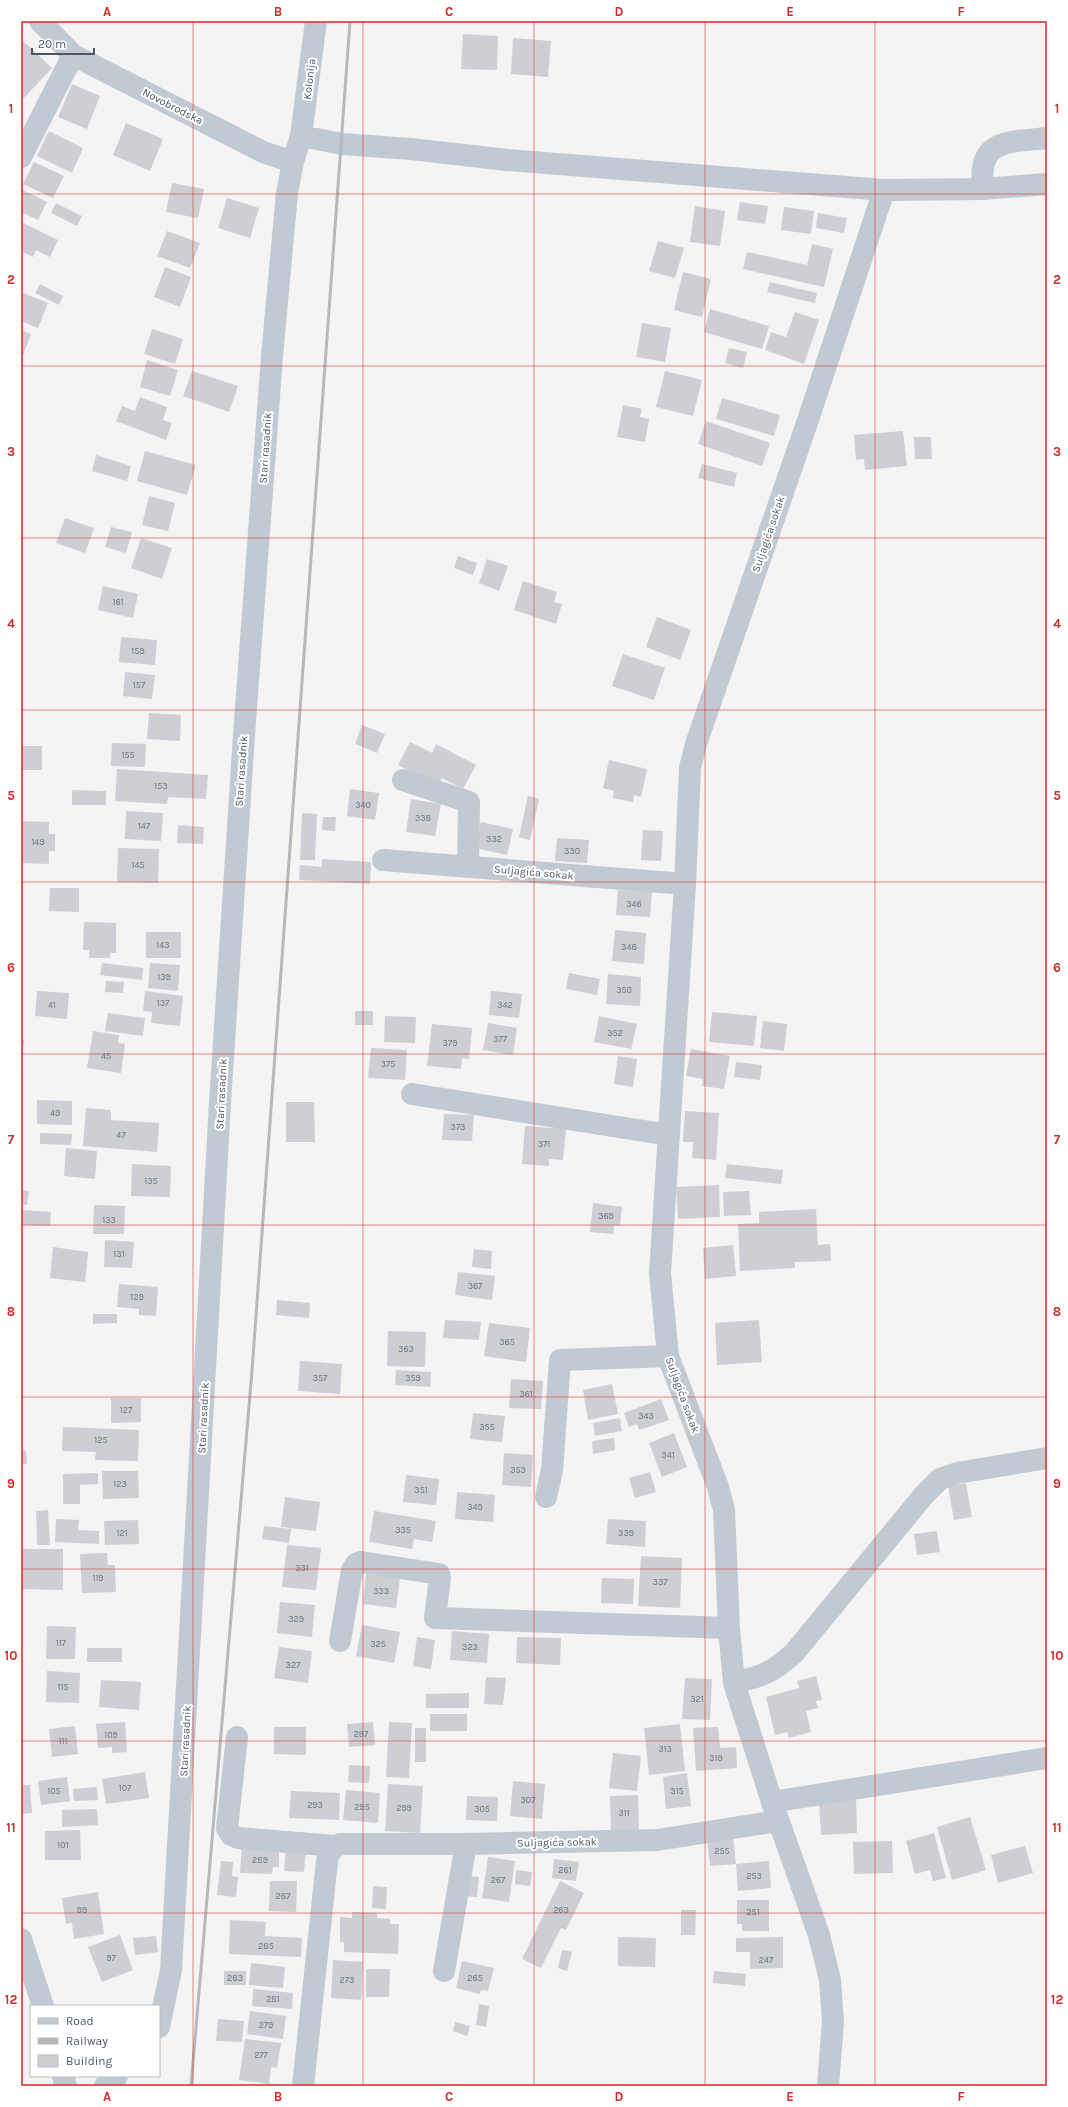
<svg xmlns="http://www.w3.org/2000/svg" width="1068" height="2107" viewBox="0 0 1068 2107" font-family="Karla,sans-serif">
<rect width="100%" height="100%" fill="#f5f3f3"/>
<path fill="#cdcfd5" d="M463,34l35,2 -1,34 -36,-1z
M513,38l38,3 -3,36 -37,-3z
M21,39l31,29 -28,30 -3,-2z
M72,84l28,12 -13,33 -29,-12z
M126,123l37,16 -13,32 -37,-16z
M49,131l34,17 -11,25 -35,-17z
M34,162l30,14 -11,22 -30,-14z
M172,183l32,6 -6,29 -32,-6z
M21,189l26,13 -9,18 -17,-8z
M227,198l32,10 -9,30 -32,-10z
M740,202l28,4 -3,18 -28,-4z
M56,203l26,13 -5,10 -26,-13z
M695,206l30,5 -5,35 -30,-4z
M784,207l30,4 -3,23 -30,-4z
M818,213l29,5 -3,15 -28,-5z
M21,222l37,18 -8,17 -14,-7 -3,7 -12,-6z
M167,231l33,12 -10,25 -33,-12z
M658,241l26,7 -9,30 -26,-7z
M812,244l21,5 -9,38 -81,-18 4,-17 60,13z
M165,267l26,10 -11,30 -26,-10z
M683,272l28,7 -9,38 -28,-7z
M770,282l47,11 -2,10 -48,-11z
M40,284l23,12 -4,9 -24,-12z
M23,293l25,10 -10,25 -17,-7v-23z
M710,309l59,17 -7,23 -58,-17z
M795,312l24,8 -15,44 -39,-14 6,-18 15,5z
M642,323l29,5 -6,34 -29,-5z
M152,329l31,10 -8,25 -31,-10z
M21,330l10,4 -8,21 -2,-1z
M729,348l18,4 -4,16 -18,-5z
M147,360l31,10 -8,26 -30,-9z
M192,371l46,15 -9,26 -46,-16z
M665,371l37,9 -9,36 -37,-9z
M140,397l27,10 -4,13 9,3 -6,17 -50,-19 6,-15 13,5z
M722,398l58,17 -6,21 -58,-17z
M623,405l19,4 -2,8 9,2 -4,23 -28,-5z
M706,421l64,22 -8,23 -64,-22z
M903,431l4,35 -42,4 -1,-11 -8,1 -2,-25z
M914,437h17l1,22h-17z
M145,451l51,14 -9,30 -50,-14z
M96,455l35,11 -4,15 -35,-10z
M702,464l35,9 -3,14 -36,-9z
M149,496l26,7 -7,28 -26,-6z
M65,518l29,10 -9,25 -29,-10z
M111,527l21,5 -6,21 -21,-6z
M141,538l31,10 -10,31 -31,-11z
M458,556l19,7 -4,12 -19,-7z
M487,559l21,7 -9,25 -20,-8z
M523,581l34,11 -3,10 8,2 -6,20 -42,-14z
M103,586l35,8 -5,24 -35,-8z
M657,617l34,13 -11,30 -34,-13z
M121,637l36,3 -2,25 -36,-3z
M623,654l42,14 -11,32 -42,-14z
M125,672l30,3 -3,24 -29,-3z
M149,713l32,2 -1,26 -33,-2z
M362,725l23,9 -8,19 -22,-9z
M410,742l22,11 4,-9 40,21 -13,24 -21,-11 -4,7 -40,-20z
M112,743l34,1 -1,23 -34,-1z
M21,746h21v24h-21z
M609,760l38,9 -6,28 -7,-2 -1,7 -20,-4 1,-7 -11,-3z
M117,769l91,6 -2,24 -38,-2 -1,7 -52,-3z
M350,789l29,4 -4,27 -28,-4z
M72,790l34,1v14h-34z
M528,796l11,3 -9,41 -11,-3z
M411,799l30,5 -6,32 -29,-4z
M126,811l37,2 -2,28 -36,-2z
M302,813l15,1 -2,46h-15z
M323,817h13l-1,14 -13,-1z
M21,821l28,1v12h6v17h-6v13l-28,-1z
M481,822l32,7 -6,26 -32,-7z
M178,825l26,2 -1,17 -26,-1z
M643,830l20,1 -2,30 -20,-1z
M557,838l32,2 -2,23 -32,-2z
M118,848l41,1 -1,34 -41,-1z
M322,859l49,3 -1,22 -71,-4 1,-15 22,2z
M50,888h29v24l-30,-1z
M618,890l34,2 -2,25 -34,-2z
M84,922l32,1v30h-6v5h-21v-8h-6z
M615,930l31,3 -2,31 -32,-3z
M146,932h35v26h-35z
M102,963l41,5 -1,12 -42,-5z
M150,963l30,2 -2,26 -30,-3z
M569,973l31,6 -3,16 -31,-6z
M608,974l33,3 -1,29 -34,-2z
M106,981l18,1 -1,11 -18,-1z
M37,991l32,2 -2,26 -32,-3z
M145,991l38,5 -3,30 -29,-3 1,-11 -9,-1z
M491,991l31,3 -3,24 -30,-3z
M355,1011h18v14h-18z
M712,1012l45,4 -3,30 -45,-4z
M108,1013l37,5 -2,18 -38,-5z
M385,1016l31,1 -1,26 -31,-1z
M599,1016l38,8 -6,25 -37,-7z
M763,1021l24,3 -3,27 -24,-3z
M488,1023l29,5 -4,27 -30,-5z
M432,1024l40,4 -3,31 -7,-1 -1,11 -34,-3z
M93,1031l26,4 -1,8 7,1 -4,29 -34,-5z
M21,1040h3l-2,18h-1z
M371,1048l36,2 -2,30 -37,-2z
M691,1049l39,7 -6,33 -22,-3 1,-7 -17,-3z
M618,1056l19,3 -4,28 -19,-3z
M736,1062l26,3 -2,15 -26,-3z
M37,1100l35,1v24l-35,-1z
M286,1102h28l1,40h-29z
M86,1108l25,2v10l48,3 -2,29 -74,-6z
M685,1111l34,2 -3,47 -24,-2 1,-16h-10z
M444,1114l30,1 -2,26 -30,-1z
M525,1126l41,3 -3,31 -14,-1v7l-27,-2z
M40,1133l32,1 -1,11 -31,-1z
M66,1148l31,3 -2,28 -31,-3z
M132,1164l39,2 -1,31 -39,-1z
M727,1164l56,6 -2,14 -56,-6z
M719,1185l1,32 -42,2 -2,-32z
M21,1190l8,1 -2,14 -6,-1z
M749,1191l2,24 -27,1 -1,-24z
M593,1203l29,4 -2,19 -6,-1 -1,9 -23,-2z
M94,1205l31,1 -1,28h-31z
M816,1209l2,36 12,-1 1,17 -36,1v6l-55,3 -2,-47 21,-1v-11z
M21,1210l30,2 -1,14 -29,-1z
M105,1240l29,2 -2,26 -28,-1z
M733,1245l3,31 -31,3 -2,-31z
M53,1247l35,5 -3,30 -35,-4z
M474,1249l18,2 -1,18 -19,-2z
M458,1272l37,4 -3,24 -37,-5z
M119,1284l39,3 -2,29 -17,-1v-6l-22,-2z
M277,1300l33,3 -1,15 -33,-3z
M93,1314h24v9l-24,1z
M445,1320l36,2 -2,18 -36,-2z
M759,1320l3,42 -45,3 -2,-42z
M489,1323l41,5 -4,34 -42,-6z
M388,1331l38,1 -1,35 -38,-1z
M300,1361l42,3 -2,30 -42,-3z
M396,1370l35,2 -1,15 -35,-2z
M511,1379l32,2 -2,28 -32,-1z
M612,1384l6,30 -30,6 -5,-30z
M111,1398h30v24l-30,1z
M661,1399l8,21 -30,10 -2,-6 -8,3 -5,-14z
M473,1413l32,3 -3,26 -32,-3z
M620,1418l2,13 -27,5 -2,-13z
M63,1427l76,3 -1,31 -43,-1 1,-8 -34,-1z
M674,1433l13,34 -25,10 -13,-34z
M614,1438l1,12 -22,4 -1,-13z
M21,1451h5l1,13h-6z
M504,1453l29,2 -2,32 -29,-2z
M102,1471h36l1,27 -36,1z
M650,1472l6,20 -21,6 -6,-20z
M98,1473v11l-18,1v19h-17v-30z
M406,1475l33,4 -3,26 -33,-3z
M966,1483l6,34 -18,3 -6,-34z
M457,1492l38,3 -2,27 -38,-3z
M285,1497l35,5 -4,29 -35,-4z
M48,1510l2,35h-13l-1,-34z
M374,1511l62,10 -4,21 -18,-3 -2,10 -43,-7z
M56,1519l23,1 -1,10 21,1v13l-44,-2z
M608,1519l38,2 -1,26 -39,-3z
M138,1520l1,24 -34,1 -1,-24z
M264,1526l27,3 -2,14 -27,-4z
M937,1531l3,21 -23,3 -3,-21z
M287,1545l34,3 -5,42 -34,-3z
M21,1549h42v41l-42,-1z
M107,1553l1,12h7l1,27 -34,1 -2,-39z
M641,1556l41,2 -2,50 -42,-2z
M366,1574l34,4 -4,30 -33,-4z
M602,1578l32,1 -1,25 -32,-1z
M280,1602l35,3 -3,32 -35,-4z
M362,1625l38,7 -6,31 -38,-7z
M47,1626l29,1 -1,32h-29z
M452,1631l37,3 -2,29 -37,-3z
M417,1637l18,3 -4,29 -18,-3z
M517,1637l44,1 -1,27 -44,-2z
M279,1647l33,4 -4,32 -34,-5z
M87,1648h35v14h-35z
M47,1671l33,2 -1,30 -33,-1z
M816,1676l6,24 -6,1 2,7 -12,3 5,21 -22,6 -2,-6 -12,3 -9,-38 33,-9 -2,-7z
M486,1677l20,1 -3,27 -19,-1z
M685,1678l27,1 -2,41 -28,-1z
M101,1680l40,2 -2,28 -40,-3z
M469,1693v15h-43v-14z
M430,1714h37v17h-37z
M125,1722l2,30 -15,1v-6l-14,1 -2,-24z
M373,1722l2,23 -26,2 -2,-23z
M389,1722l23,1 -3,55 -23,-1z
M680,1724l5,47 -36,4 -5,-47z
M75,1726l3,28 -26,3 -3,-28z
M274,1727h32v28l-32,-1z
M718,1727l2,21 16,-1 1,21 -41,3 -3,-43z
M415,1728h11v34h-11z
M613,1753l28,3 -4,35 -28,-3z
M349,1765l21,1 -1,17 -21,-1z
M145,1772l4,26 -43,6 -4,-25z
M687,1773l4,33 -25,3 -3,-32z
M67,1777l3,24 -29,4 -3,-24z
M513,1781l32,3 -3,35 -32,-3z
M388,1784l35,2 -3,47 -35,-2z
M21,1785h9l2,28 -11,1z
M97,1787l1,13 -24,1 -1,-12z
M346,1790l34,3 -2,30 -35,-3z
M291,1791l49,2 -1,27 -50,-2z
M638,1795l1,36 -28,1 -1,-36z
M467,1796l31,1 -1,24 -31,-1z
M856,1799l1,34 -36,2 -2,-34z
M97,1809l1,16 -36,2v-17z
M970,1817l16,53 -34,10 -15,-53z
M80,1830l1,30h-36v-29z
M934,1833l12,45 -13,3 -3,-11 -15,4 -9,-33z
M733,1836l3,28 -26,2 -3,-28z
M892,1841l1,32 -39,1 -1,-32z
M242,1845l31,1 -1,6h7v15h-6l-1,7 -32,-1z
M1025,1846l8,27 -35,10 -7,-28z
M286,1847l20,2 -2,23 -20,-1z
M488,1857l27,4 -6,41 -27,-4z
M554,1859l25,3 -3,19 -24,-3z
M221,1861l12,1 -1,14 6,1 -2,20 -19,-2z
M769,1861l2,27 -33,3 -2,-27z
M516,1870l16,2 -2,14 -15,-2z
M464,1876l15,1 -2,20 -15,-1z
M270,1881h27l-1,31 -27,-1z
M560,1881l24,12 -18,37 -5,-2 -20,40 -19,-9z
M373,1886l14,1 -1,22 -14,-1z
M98,1892l6,42 -30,5 -2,-16 -6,1 -4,-26z
M737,1900h32v31h-27v-7h-5z
M681,1910h15l-1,25h-14z
M352,1912l25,1v5l13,1v5h9l-1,30 -54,-2v-10h-4v-25l12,1z
M230,1920l36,2 -1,14 37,2 -1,19 -72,-3z
M120,1935l13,35 -31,12 -14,-35z
M156,1936l2,16 -23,3 -2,-17z
M618,1937l38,1 -1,29 -37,-1z
M783,1937v31l-33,1v-17h-14v-14z
M562,1950l10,2 -5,19 -9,-3z
M333,1960l30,2 -2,38 -30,-2z
M462,1961l32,7 -6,23 -7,-1 -1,4 -24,-6z
M251,1963l34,4 -2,21 -34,-3z
M366,1969h24l-1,28h-23z
M224,1971h22v14h-22z
M714,1971l32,3 -1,12 -32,-3z
M253,1989l40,4 -1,16 -40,-3z
M479,2004l10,2 -3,21 -10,-2z
M250,2011l36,5 -3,23 -36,-5z
M218,2019l26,2 -2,21 -26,-1z
M455,2022l15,4 -3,10 -14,-5z
M245,2039l36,4 -4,25 -6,-1 -2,17 -30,-4z"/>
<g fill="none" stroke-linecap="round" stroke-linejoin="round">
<path stroke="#c1cad2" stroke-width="22" d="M40,21l33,34 190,97 30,10 8,-26 15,-115
M301,136l41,8 69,5 96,11 377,30 98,-1 65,-5
M21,157l52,-102
M982,189c1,-9 -1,-21 3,-29 8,-22 42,-19 62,-22
M403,780l66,22 -1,65
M383,860l302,24
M412,1094l257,41
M546,1497l6,-27 8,-110 108,-4
M340,1641l12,-71 4,-6 5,-2 78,12 1,4 -5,40 294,10
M734,1683c28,-7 38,-10 60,-30l130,-158 16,-16 17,-6 90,-15
M237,1737l-10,91 4,7 7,3 97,8
M772,1802l275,-44
M21,1939l22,67
M444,1971l22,-127
M159,2027l12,-57 49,-867 24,-368 28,-379 15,-163 6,-31
M63,2076l3,10
M105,2086l12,-10
M303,2086l24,-225c2,-9 5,-14 14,-17h125l191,-4 121,-19
M828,2086l5,-64 -3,-42 -11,-45 -47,-133 -38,-119 -5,-55 -5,-118 -6,-23 -50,-131 -8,-83 25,-389 5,-116 6,-24 112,-324 76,-230"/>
<path stroke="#b5b8bd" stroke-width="3" d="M191,2086l61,-715 98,-1350"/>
</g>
<path fill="none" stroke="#d62828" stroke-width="1" stroke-opacity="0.55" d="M193,21v2065M363,21v2065M534,21v2065M705,21v2065M875,21v2065M21,194h1026M21,366h1026M21,538h1026M21,710h1026M21,882h1026M21,1054h1026M21,1225h1026M21,1397h1026M21,1569h1026M21,1741h1026M21,1913h1026"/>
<g text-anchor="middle" stroke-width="4" stroke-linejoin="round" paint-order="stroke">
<g font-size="9" fill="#6b747e">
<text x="118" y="605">161</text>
<text x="138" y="654">159</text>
<text x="139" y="688">157</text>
<text x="128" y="758">155</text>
<text x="161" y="789">153</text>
<text x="363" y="808">340</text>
<text x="423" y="821">338</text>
<text x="144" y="829">147</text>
<text x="494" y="842">332</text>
<text x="38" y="845">149</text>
<text x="572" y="854">330</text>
<text x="138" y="868">145</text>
<text x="634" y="907">346</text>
<text x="163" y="948">143</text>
<text x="629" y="950">348</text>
<text x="164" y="980">139</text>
<text x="624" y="993">350</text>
<text x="163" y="1006">137</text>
<text x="52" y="1008">41</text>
<text x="505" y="1008">342</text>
<text x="615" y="1036">352</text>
<text x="500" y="1042">377</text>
<text x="450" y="1046">379</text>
<text x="106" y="1059">45</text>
<text x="388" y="1067">375</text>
<text x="55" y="1116">49</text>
<text x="458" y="1130">373</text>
<text x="121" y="1138">47</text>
<text x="544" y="1147">371</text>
<text x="151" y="1184">135</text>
<text x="606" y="1219">369</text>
<text x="109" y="1223">133</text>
<text x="119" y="1257">131</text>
<text x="475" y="1289">367</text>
<text x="137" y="1300">129</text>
<text x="507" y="1345">365</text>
<text x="406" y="1352">363</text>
<text x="320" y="1381">357</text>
<text x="413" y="1381">359</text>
<text x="526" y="1397">361</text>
<text x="126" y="1413">127</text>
<text x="646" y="1419">343</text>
<text x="487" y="1430">355</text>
<text x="101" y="1443">125</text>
<text x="668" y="1458">341</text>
<text x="518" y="1473">353</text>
<text x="120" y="1487">123</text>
<text x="421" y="1493">351</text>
<text x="475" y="1510">349</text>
<text x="403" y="1533">335</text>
<text x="122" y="1536">121</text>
<text x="626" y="1536">339</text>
<text x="302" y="1571">331</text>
<text x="98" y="1581">119</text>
<text x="660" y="1585">337</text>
<text x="381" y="1594">333</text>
<text x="296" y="1622">329</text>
<text x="61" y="1646">117</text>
<text x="378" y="1647">325</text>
<text x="470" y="1650">323</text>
<text x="293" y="1668">327</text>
<text x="63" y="1690">115</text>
<text x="697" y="1702">321</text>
<text x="361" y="1737">297</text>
<text x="111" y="1738">109</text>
<text x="63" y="1744">111</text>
<text x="665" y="1752">313</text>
<text x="716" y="1761">319</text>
<text x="125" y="1791">107</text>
<text x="54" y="1794">105</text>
<text x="677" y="1794">315</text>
<text x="528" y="1803">307</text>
<text x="315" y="1808">293</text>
<text x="362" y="1810">295</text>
<text x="404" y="1811">299</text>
<text x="482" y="1812">305</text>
<text x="624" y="1816">311</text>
<text x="63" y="1848">101</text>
<text x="722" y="1854">255</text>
<text x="260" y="1863">289</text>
<text x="565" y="1873">261</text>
<text x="754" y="1879">253</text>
<text x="498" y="1883">267</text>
<text x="283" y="1899">287</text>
<text x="82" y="1913">99</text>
<text x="561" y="1913">263</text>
<text x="753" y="1915">251</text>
<text x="266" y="1949">285</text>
<text x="111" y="1961">97</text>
<text x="766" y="1963">247</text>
<text x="235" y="1981">283</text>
<text x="475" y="1981">265</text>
<text x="347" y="1983">273</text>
<text x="273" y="2002">281</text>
<text x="266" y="2028">279</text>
<text x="261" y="2058">277</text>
</g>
<g font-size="11" fill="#4a5661" stroke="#fff">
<text transform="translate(309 79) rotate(-83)" y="4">Kolonija</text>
<text transform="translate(173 106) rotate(27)" y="4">Novobrodska</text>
<text transform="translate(265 448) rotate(-86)" y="4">Stari rasadnik</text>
<text transform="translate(768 534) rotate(-71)" y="4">Suljagića sokak</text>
<text transform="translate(241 771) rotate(-86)" y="4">Stari rasadnik</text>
<text transform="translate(534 872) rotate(5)" y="4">Suljagića sokak</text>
<text transform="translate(221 1094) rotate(-87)" y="4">Stari rasadnik</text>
<text transform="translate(683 1395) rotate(70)" y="4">Suljagića sokak</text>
<text transform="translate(203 1418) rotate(-87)" y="4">Stari rasadnik</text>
<text transform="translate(185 1741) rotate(-87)" y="4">Stari rasadnik</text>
<text transform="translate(557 1842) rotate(-1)" y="4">Suljagića sokak</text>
</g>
</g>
<rect width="1068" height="2107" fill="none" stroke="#ffffff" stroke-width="44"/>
<rect x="30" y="2005" width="130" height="72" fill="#ffffff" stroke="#b7bbc0"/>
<rect x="38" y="2018" width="20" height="6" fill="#c1cad2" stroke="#b7bbc0"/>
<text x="66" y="2025" font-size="12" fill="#4a5661">Road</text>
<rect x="38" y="2038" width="20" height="6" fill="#b5b8bd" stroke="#b7bbc0"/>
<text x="66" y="2045" font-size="12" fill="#4a5661">Railway</text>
<rect x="38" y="2055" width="20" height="12" fill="#cdcfd5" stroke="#b7bbc0"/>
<text x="66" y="2065" font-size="12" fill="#4a5661">Building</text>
<path d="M32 48v6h62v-6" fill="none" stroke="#4a5661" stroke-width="2"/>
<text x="38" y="48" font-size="12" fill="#4a5661" stroke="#ffffff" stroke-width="3" paint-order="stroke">20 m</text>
<rect x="22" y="22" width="1024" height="2063" fill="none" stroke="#d62828" stroke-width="1.5"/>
<g font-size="13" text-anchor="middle" font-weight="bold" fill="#d62828">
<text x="107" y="16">A</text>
<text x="278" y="16">B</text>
<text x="449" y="16">C</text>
<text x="619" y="16">D</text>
<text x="790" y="16">E</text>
<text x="961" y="16">F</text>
<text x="11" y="113">1</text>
<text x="1057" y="113">1</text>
<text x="11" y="284">2</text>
<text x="1057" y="284">2</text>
<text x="11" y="456">3</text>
<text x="1057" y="456">3</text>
<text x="11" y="628">4</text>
<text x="1057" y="628">4</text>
<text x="11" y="800">5</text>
<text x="1057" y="800">5</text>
<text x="11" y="972">6</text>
<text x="1057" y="972">6</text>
<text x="11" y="1144">7</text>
<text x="1057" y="1144">7</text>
<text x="11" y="1316">8</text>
<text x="1057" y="1316">8</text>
<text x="11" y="1488">9</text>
<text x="1057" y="1488">9</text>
<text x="11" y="1660">10</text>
<text x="1057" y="1660">10</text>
<text x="11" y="1832">11</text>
<text x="1057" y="1832">11</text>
<text x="11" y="2004">12</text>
<text x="1057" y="2004">12</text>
<text x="107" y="2101">A</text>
<text x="278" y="2101">B</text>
<text x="449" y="2101">C</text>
<text x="619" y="2101">D</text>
<text x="790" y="2101">E</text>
<text x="961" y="2101">F</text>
</g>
</svg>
